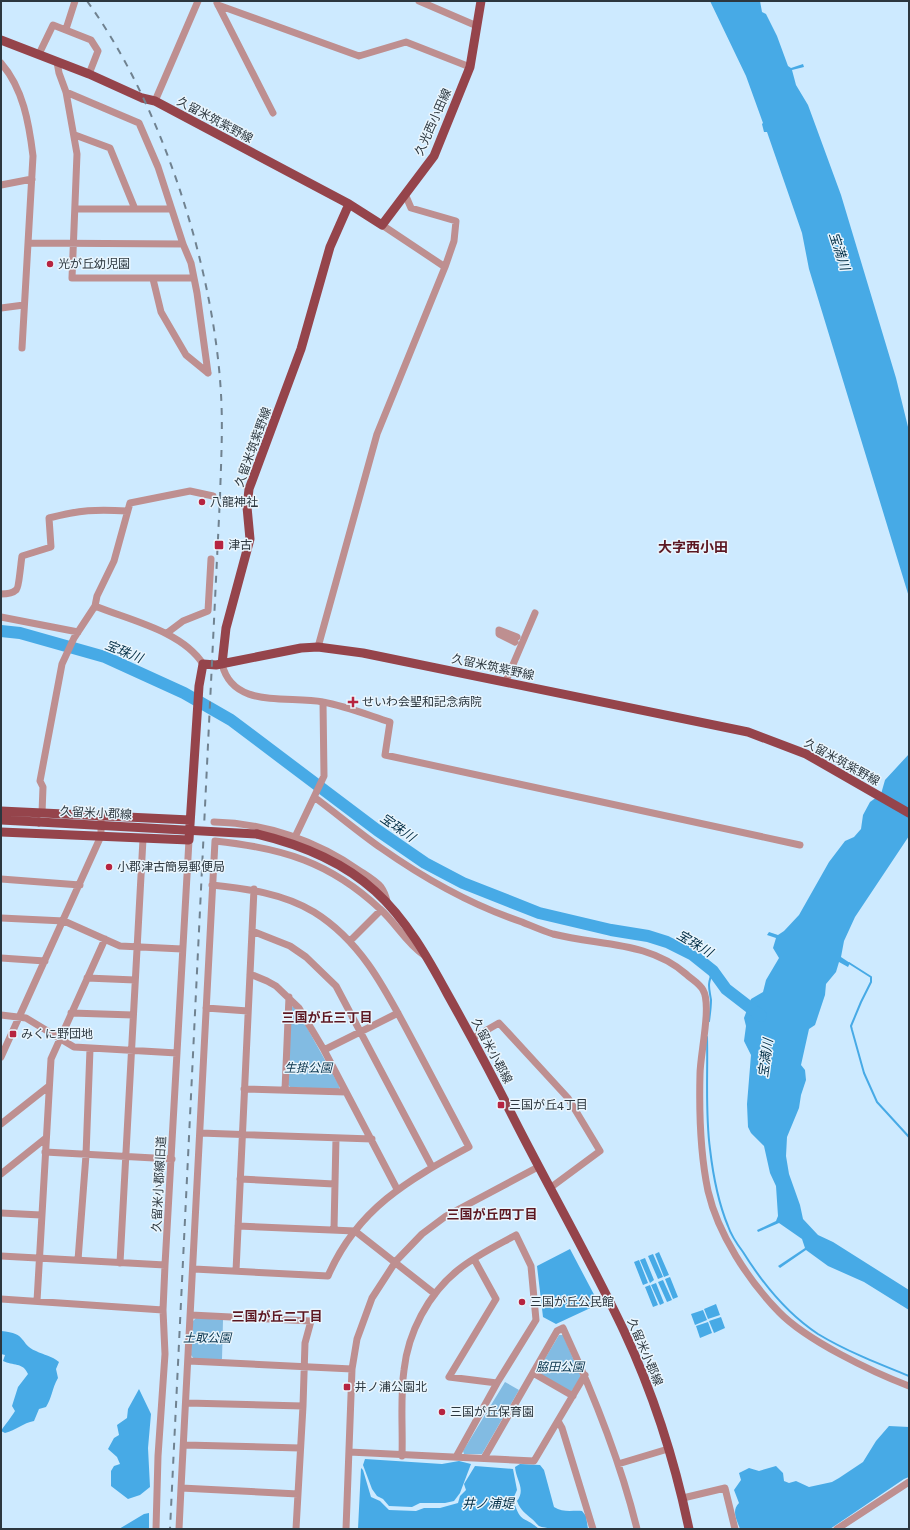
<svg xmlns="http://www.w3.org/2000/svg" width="910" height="1530" viewBox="0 0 910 1530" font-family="'Roboto Serif','Noto Sans JP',serif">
<rect width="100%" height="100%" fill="#cdeaff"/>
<path fill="#82bbe2" d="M295,1006l45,81 -2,3 -48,-3 -2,-2 3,-78z
M196,1318l27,2 -1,39h-28l-3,-4 2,-34z
M559,1335h4l18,42 -10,15 -34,-20z
M505,1382l14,8 -37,64h-18l-1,-3z"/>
<path fill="#47aae6" d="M710,1h50l2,11 4,2 11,22 11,30 3,2 12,-4 1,3 -12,3 4,15 12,20 33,90 55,183 13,53v166l-100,-328 -7,-36 -35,-101h-3l-2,-8 1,-1 -17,-47z
M909,754v82l-54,81 -11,24 -3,16 9,6 -2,4 -9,-5 -3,10 -10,12 -1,11 -10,30 -6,4 -8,36 4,5 1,10 -5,15 -2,13 -12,29 -1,19 3,18 11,31 3,14 15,16 15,7 76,48v20l-45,-28 -36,-16 -22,-16 -26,18 -2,-2 27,-18 -3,-9 -23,-16 -21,9 -1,-2 19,-9 2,-5 -2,-30 -6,-13 -6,-27 -13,-13 -3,-6 -1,-23 4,-49 -7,-14 2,-15 -2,-8 7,-19 12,-7 3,-12 13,-22 -6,-10 3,-10 -9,-3 2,-3 9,3 6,-4 15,-16 30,-53 16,-21 9,-4 7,-8 2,-14 7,-13 11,-8 4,-14z
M570,1249l29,55 -43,20 -13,-7 -6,-51z
M659,1252l10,23 -5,2 -9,-23z
M653,1254l10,23 -5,2 -10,-23z
M645,1258l9,22 -4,3 -10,-23z
M639,1260l9,23 -5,2 -9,-23z
M670,1277l8,20 -5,2 -8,-20z
M663,1280l9,20 -5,2 -9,-20z
M656,1283l8,20 -4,2 -9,-20z
M650,1285l8,20 -5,2 -8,-20z
M716,1304l4,11 -12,4 -4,-10z
M703,1310l4,10 -12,5 -4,-11z
M721,1317l4,11 -11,5 -5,-12z
M708,1322l4,11 -12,5 -4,-12z
M1,1331c27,2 18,13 35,20 8,4 16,5 23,11l-3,7 2,9c-6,10 -6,20 -12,29l-7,2 -5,12c-11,2 -18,9 -29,12l-4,-2c3,-5 12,-16 14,-20l-3,-5 6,-19 10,-13c-5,-12 -15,-8 -25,-13l2,-6 -4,-1z
M139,1389l12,25 -3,34 2,39 -10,8 -12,4 -17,-13v-15l3,-5 6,-2 -3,-7 -9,-8 6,-11 5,-3 -2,-10 10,-7 1,-9z
M889,1426l20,1v50l-5,2 -74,50h-90c-3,-9 -9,-18 -1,-26l-5,-13 7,-10 -2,-7 10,-5 10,3 17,-5 7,7 1,8 5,2 7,-2 13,6 23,-5 7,-4 24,-16 13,-21z
M365,1459l77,5 17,-3 12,3 -11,29 -6,8 -9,2h-25l-8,4 -23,-1 -6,-7 -6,-3 -5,-7 -9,-24z
M520,1464l20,1 4,5 10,37c9,6 19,3 28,4l4,5 2,13c-12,0 -40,1 -49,-3 -3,-2 -4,-5 -7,-7 -7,-6 -11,-8 -15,-18 9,-12 -1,-21 -2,-34z
M475,1466l38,3 4,21 -4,9c8,26 9,15 26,30h-181l3,-61 2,2 8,27 9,4 9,9 27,1 8,-3h16l18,-5 2,-7 6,-6 -2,-6z
M149,1513v16h-30l25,-15z"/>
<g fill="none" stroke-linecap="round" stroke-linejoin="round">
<path stroke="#47aae6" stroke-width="2" d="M849,963l22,14v5l-10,20 -10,24 1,4 12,43 13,29 32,35
M709,1021c1,-7 2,-14 2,-21 -2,-13 -4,-15 2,-29
M707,1037c1,37 -2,75 3,112 3,26 8,53 18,77 3,9 9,18 15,26 20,32 43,61 75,82 28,17 61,30 91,42"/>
<path stroke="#47aae6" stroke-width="12" d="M1,631l19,2 85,24 79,36 47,27 146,110 48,33 38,20 76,30 72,17 37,6 19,6 26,13 20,16 13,18 35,27"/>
<path stroke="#be8f90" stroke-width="7" d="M419,1l58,25
M217,3l56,110
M218,5l141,51 47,-14 64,25
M66,29l9,-28
M39,54l14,-29 38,15 7,11 -9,23
M57,62l2,11 7,19 11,62 -5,124h122
M1,63c22,25 28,60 32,93l-11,192
M66,92l73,31 19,44 25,77 8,19 6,30 11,80
M155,101l43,-100
M75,135l35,13 25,61
M1,185l31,-6
M75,209h96
M382,225l63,42
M28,243l155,1
M153,279l8,33 25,43 22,18
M1,308l23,-3
M1,594c5,0 11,0 15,-4 3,-2 5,-29 6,-34l29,-9 -2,-29c31,-8 47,-9 78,-7
M95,606c34,14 87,25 108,58
M1,617l77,15
M167,633l16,-12 25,-10 3,-52
M515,642l-16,-8v-4l18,7
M318,647l59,-213 68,-167 9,-26 2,-20 -45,-13 -6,-14
M222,664c11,46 67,31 101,38 22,4 45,13 67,20l-5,33 415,90
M506,681l29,-68
M314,797c22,16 44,35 67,51 44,31 90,57 141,74 10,4 21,9 31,12 47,12 95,7 133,40 5,5 13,9 17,16 9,15 -3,65 -3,84 -1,39 0,79 8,117 10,43 40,89 71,121 27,28 93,60 130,74
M42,813l1,-26 -3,-6 22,-117 12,-26 21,-32 2,-10 17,-35 16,-58 60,-12 23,5
M214,822c52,1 103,19 146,49 6,4 16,10 21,16 3,4 5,10 6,14
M295,837l29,-61 -1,-74
M1,879l79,6
M1,918l63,3 56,25 62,3
M252,931l38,15 16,11 30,29 96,181
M350,941l31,-31
M1,958l44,3
M250,974l17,7 9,5 23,22 25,42 73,139
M87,978l48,2
M206,1008l42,3
M71,1013l62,2
M1,1015l25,3 48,29 103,6
M473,1038l26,-15 69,75 32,53 -50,37
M324,1050l74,-37
M1,1057l100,-221v-16
M244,1089l102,3
M285,1090l4,-93
M1,1124l48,-38
M200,1133l172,6
M45,1152l127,7
M1,1174l45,-36
M240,1179l94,5
M1,1213l40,2
M238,1226l117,5 80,63
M334,1229l2,-91
M1,1256l164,9
M474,1259l22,40 -47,78 48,6
M78,1260l8,-105 4,-106
M120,1263l23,-424
M194,1269l134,7c29,-67 80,-96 141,-129 -18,-34 -36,-68 -54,-102 -27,-50 -51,-102 -101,-133 -32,-19 -66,-23 -102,-27
M236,1271l18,-382
M1,1299l162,11
M37,1301l14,-242 54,-120
M191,1315l120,6 -6,22 -2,63
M189,1361l163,8
M533,1373l40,23
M187,1403l116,3 -7,123
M558,1421l4,7 31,101
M185,1445l115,3
M349,1452l185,9 51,-86
M402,1456c1,-28 -2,-58 2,-86 4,-37 24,-76 54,-100 17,-14 38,-24 58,-35l15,31 5,54 -39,63 -41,74
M484,1458l73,-127 6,-3c30,65 57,131 74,201
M618,1464l50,-15
M298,1494l-117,-6 34,-647c67,7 115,21 165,68 16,14 26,34 44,46
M683,1498l42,-10 10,41
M156,1529l2,-73 7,-102 -2,-44 2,-45 24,-425
M179,1529l2,-41
M346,1529l6,-160 5,-30 15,-41 24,-37 26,-27 24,-18 92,-49
M837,1529l72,-47"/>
<path stroke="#95444b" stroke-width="9" d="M1,40l88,34 53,24 13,3 194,103 33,21 52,-69 36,-89 11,-66
M222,664l4,-36 24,-89 -3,-32 2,-18 52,-140 29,-102 19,-43
M1,811l189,9
M1,820l38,2
M1,832l188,8 10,-154 4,-22 13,1 85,-17 17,-1 45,6 385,79 58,22 103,59
M257,834c42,10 85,27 118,57 31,28 53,67 73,104 23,41 45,82 66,124 36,71 76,140 110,212 29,62 51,131 65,198"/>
<path stroke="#708290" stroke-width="2" stroke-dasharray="7 7" stroke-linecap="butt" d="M87,1c75,103 127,267 134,393 2,34 0,69 -1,103l-50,1032"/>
<path stroke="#95444b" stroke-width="9" d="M39,822l218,12"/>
</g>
<g fill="#b62440" stroke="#e9f5fd" stroke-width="1.5">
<circle cx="50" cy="264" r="4"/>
<circle cx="202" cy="502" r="4"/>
<rect x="214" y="540" width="10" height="10" rx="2"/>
<path d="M351 696h4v4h4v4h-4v4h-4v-4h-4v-4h4z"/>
<circle cx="109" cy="867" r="4"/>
<rect x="9" y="1030" width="8" height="8" rx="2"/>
<rect x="497" y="1101" width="8" height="8" rx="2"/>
<circle cx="522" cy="1302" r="4"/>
<rect x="343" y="1383" width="8" height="8" rx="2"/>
<circle cx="442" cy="1412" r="4"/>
</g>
<g text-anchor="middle" stroke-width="3" stroke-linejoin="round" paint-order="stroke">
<g font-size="12" fill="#2c373f" stroke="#e9f5fd">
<text transform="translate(215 120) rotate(28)" y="4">久留米筑紫野線</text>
<text transform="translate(433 122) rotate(-66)" y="4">久光西小田線</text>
<text transform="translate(253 447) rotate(-70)" y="4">久留米筑紫野線</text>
<text transform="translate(493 667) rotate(12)" y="4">久留米筑紫野線</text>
<text transform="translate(842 762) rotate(29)" y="4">久留米筑紫野線</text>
<text transform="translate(96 813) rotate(3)" y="4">久留米小郡線</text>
<text transform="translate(492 1051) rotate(62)" y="4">久留米小郡線</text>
<text transform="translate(159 1184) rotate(-87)" y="4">久留米小郡線旧道</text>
<text transform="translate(645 1352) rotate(67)" y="4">久留米小郡線</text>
</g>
<g font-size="12" fill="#2c373f" stroke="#e9f5fd" text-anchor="start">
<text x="58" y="268">光が丘幼児園</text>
<text x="210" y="506">八龍神社</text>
<text x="228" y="549">津古</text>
<text x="362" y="706">せいわ会聖和記念病院</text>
<text x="117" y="871">小郡津古簡易郵便局</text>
<text x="21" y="1038">みくに野団地</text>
<text x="509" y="1109">三国が丘4丁目</text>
<text x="530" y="1306">三国が丘公民館</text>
<text x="355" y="1391">井ノ浦公園北</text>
<text x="450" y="1416">三国が丘保育園</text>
</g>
<g font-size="12" font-style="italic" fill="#08334c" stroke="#e9f5fd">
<text x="308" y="1072">生掛公園</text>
<text x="207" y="1342">土取公園</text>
<text x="560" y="1371">脇田公園</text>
</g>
<g font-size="13" font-style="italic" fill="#022e46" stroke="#e9f5fd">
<text transform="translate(840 251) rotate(72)" y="5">宝満川</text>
<text transform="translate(124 651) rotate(22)" y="5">宝珠川</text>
<text transform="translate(398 827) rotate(35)" y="5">宝珠川</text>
<text transform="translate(695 943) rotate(31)" y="5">宝珠川</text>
<text transform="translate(765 1058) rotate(-82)" y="5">宝満川</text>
<text x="488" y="1508">井ノ浦堤</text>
</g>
<g font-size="13" font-weight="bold" fill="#5c1721" stroke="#e9f5fd">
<text x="327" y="1022">三国が丘三丁目</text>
<text x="492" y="1219">三国が丘四丁目</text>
<text x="277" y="1321">三国が丘二丁目</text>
</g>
<g font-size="14" font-weight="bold" fill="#5c1721" stroke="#e9f5fd">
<text x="693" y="552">大字西小田</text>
</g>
</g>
<rect width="910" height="1530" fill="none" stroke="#2c373f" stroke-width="4"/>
</svg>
